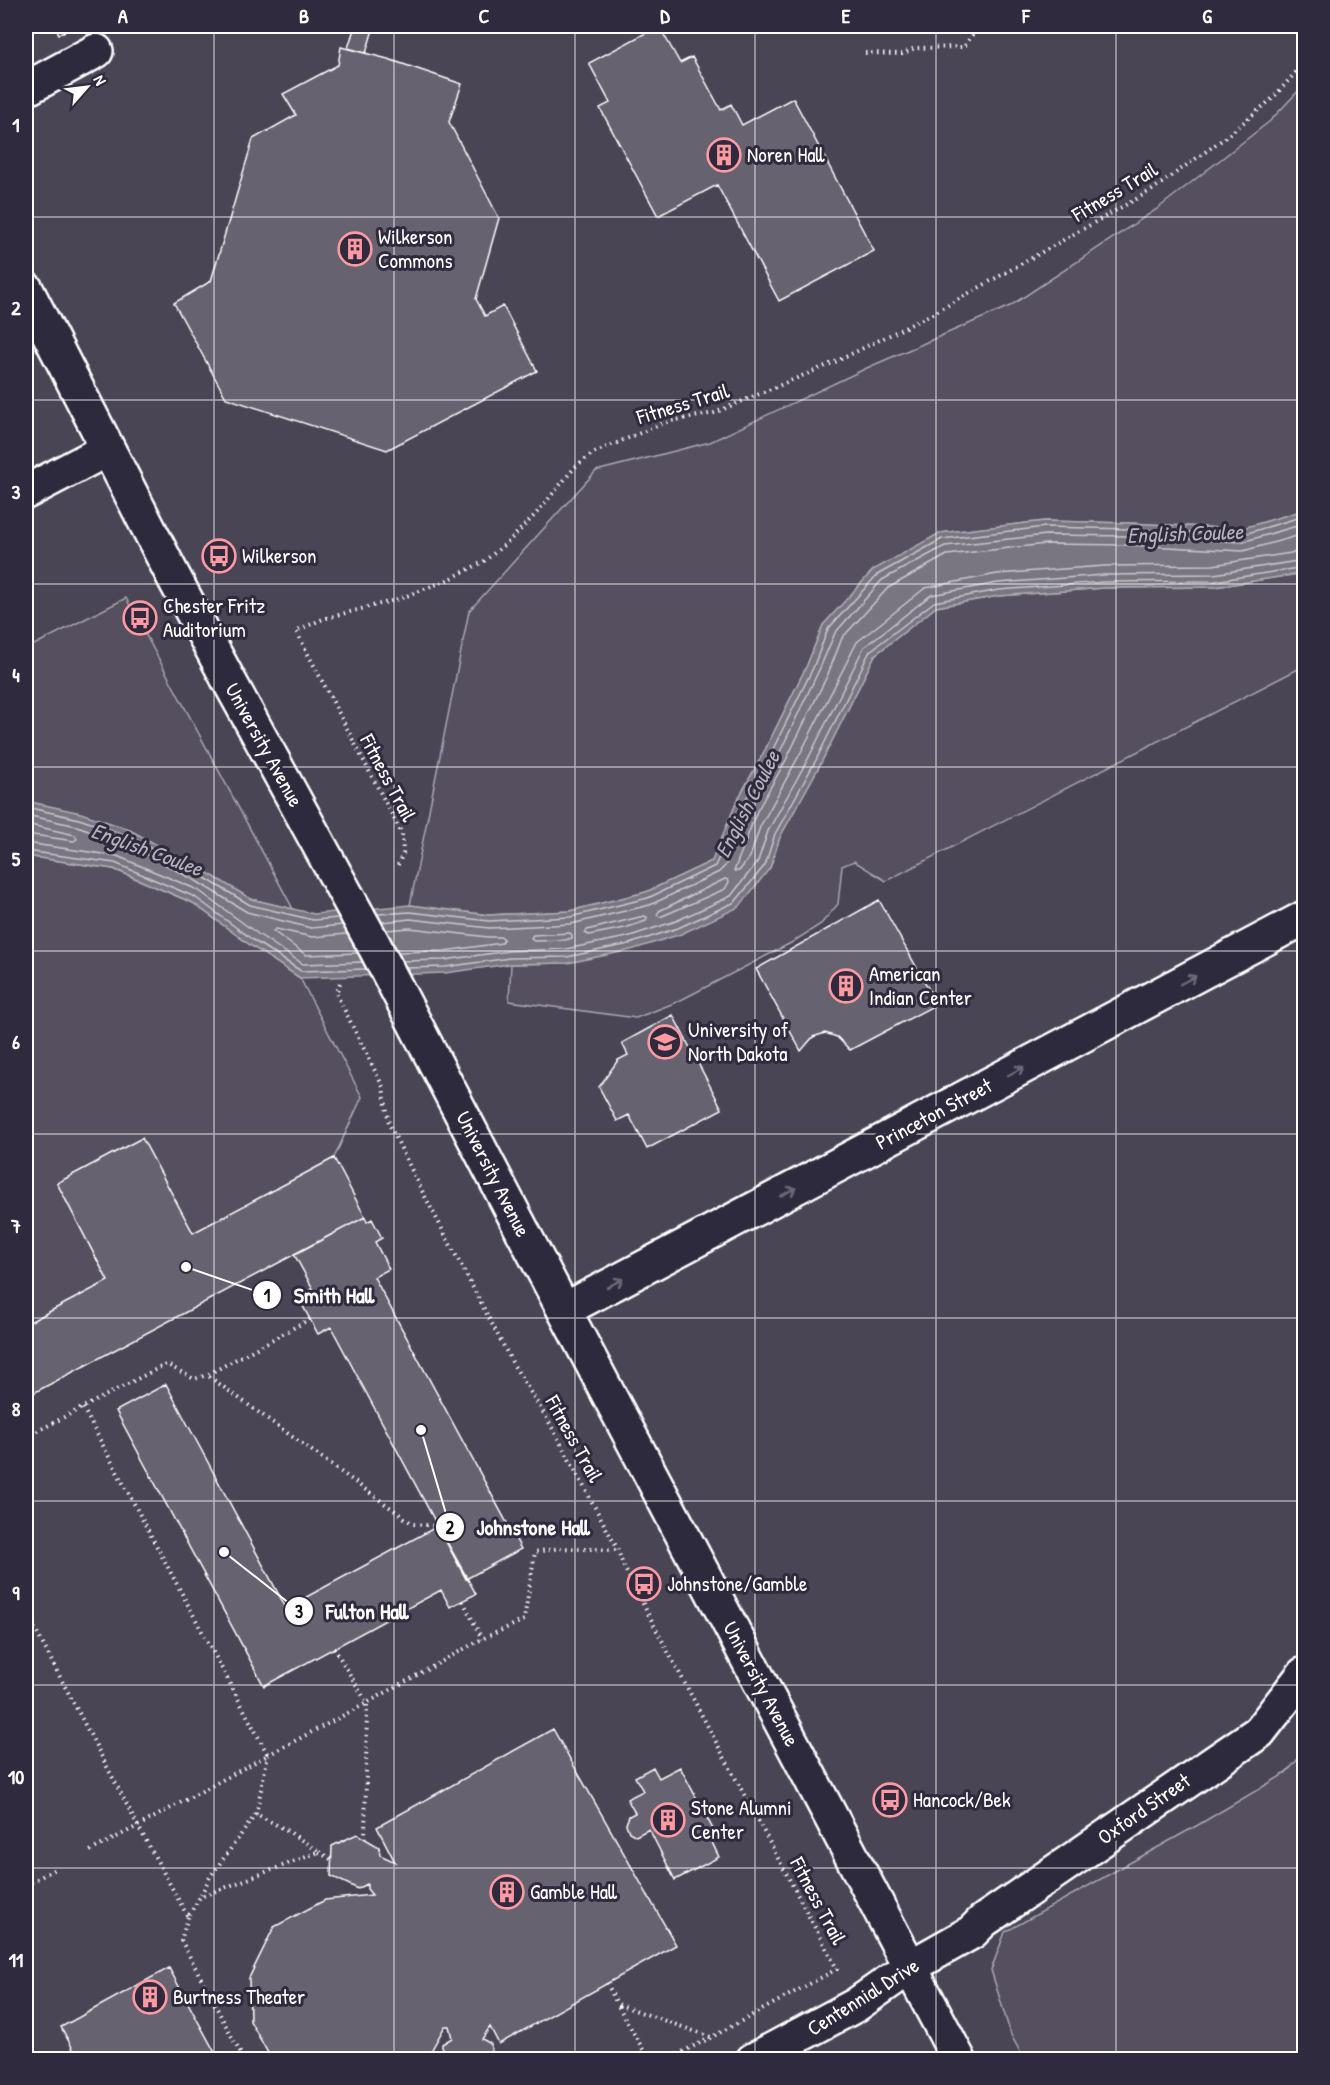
<svg xmlns="http://www.w3.org/2000/svg" width="1330" height="2085" viewBox="0 0 1330 2085" font-family="'Patrick Hand',sans-serif">
<rect width="100%" height="100%" fill="#3c3749"/>
<filter id="ink" filterUnits="userSpaceOnUse"><feTurbulence type="fractalNoise" baseFrequency=".0167" numOctaves="2"/><feDisplacementMap in="SourceGraphic" scale="12" xChannelSelector="R" yChannelSelector="G"/><feConvolveMatrix kernelMatrix="1 2 1 2 8 2 1 2 1" color-interpolation-filters="sRGB"/></filter>
<g filter="url(#ink)">
<path fill="#494455" d="M26,26h1278v2033h-1278z"/>
<path fill="#555060" stroke="#aaa8b0" stroke-width="1.5" d="M1304,85v425l-64,19 -110,-6 -85,-2 -105,12 -117,92 -16,40 -42,85 -28,51 -25,60 -66,31 -76,19 -81,4 -79,-10 59,-294 127,-140 114,-29 159,-75 141,-61 147,-97 113,-88z
M1304,573v93l-418,215 -32,-20 -12,5 -4,38 -17,20 -30,19 -114,59 -41,16 -127,-17 2,-37 57,-1 202,-95 10,-31 41,-74 54,-108 61,-48 63,-11 106,-8 110,-1z
M126,598l167,311 -42,-10 -225,-98v-152z
M26,856l87,13 80,34 57,42 50,33 62,119 -28,61 -141,75 -51,-95 -85,45 51,98 -82,43z
M1304,1752v307h-280l-13,-24 -20,-65 14,-38 193,-107 88,-52z"/>
<path fill="#797682" stroke="#afadb4" stroke-width="1.5" d="M1304,510v63l-89,14 -110,1 -106,8 -63,11 -61,48 -54,108 -41,74 -10,31 -31,39 -58,27 -50,16 -63,13 -58,1 -65,9 -145,5 -50,-33 -57,-42 -79,-34 -88,-13v-55l55,12 47,16 75,41 48,29 63,15 96,-9 79,10 81,-4 76,-19 66,-31 25,-60 28,-51 42,-85 16,-40 50,-55 67,-37 105,-12 85,2 110,6z"/>
<g fill="none" stroke-linecap="round" stroke-linejoin="round">
<path stroke="#c9c8cd" stroke-width="1.5" d="M1304,534l-61,17 -114,-6 -83,-1 -99,11 -59,33 -46,50 -14,36 -42,86 -29,51 -23,60h5l11,-14 10,-30 41,-75 56,-110 68,-54 72,-14 107,-8 109,-1 91,-14
M26,807l53,12 47,16 74,40 50,30 63,15 26,-2
M26,815l51,11 46,16 73,39 51,31 64,16 32,-3
M26,824l49,11 2,4 -3,2 -48,-7
M26,843l91,13 81,34 60,44 45,30 60,-2
M26,851l89,12 80,34 58,43 48,31 65,-2
M725,879l3,1 1,2 -4,7 -65,28 -3,-2 2,-4z
M378,914l32,-2 79,9 81,-4 78,-19 67,-32 28,-62 28,-51 42,-85 15,-39 49,-54 65,-36 103,-12 85,2 111,6 63,-19
M644,916l3,1 -1,4 -21,7 -36,7 -4,-2 2,-3z
M382,922l28,-3 79,9 82,-4 79,-19 69,-33 6,-6 24,-59 29,-51 41,-86 16,-37 47,-53 63,-34 101,-11 84,1 112,6 62,-18
M386,930l24,-2 78,9h14l2,2 -2,4 -58,8 -46,1
M570,933l2,2v3l-7,2 -31,1 -3,-3 2,-3z
M347,934l-35,3 -36,-8 -3,2 33,24 52,-2
M402,961l42,-1 65,-9 57,-2 61,-12 49,-16 55,-25 27,-35 10,-30 41,-74 55,-110 67,-52 67,-12 106,-8 110,-1 90,-14
M406,968l39,-1 65,-9 57,-1 62,-13 49,-16 57,-26 30,-37 10,-31 41,-74 54,-109 64,-49 65,-12 105,-8 111,-1 89,-14"/>
</g>
<path fill="#666270" stroke="#fff" stroke-width="1.5" d="M55,26h21l-17,8z
M355,26h19l-8,27 -18,-5z
M659,26l21,37 12,-6 29,53 10,-6 11,21 51,-27 81,153 -95,50 -62,-116 -59,31 -58,-108 10,-5 -21,-40z
M341,47l47,12 74,25 -13,38 50,96 -23,81 9,17 18,-10 34,65 -150,79 -161,-52 -52,-95 37,-22 42,-142 43,-24 -13,-21 55,-29z
M879,900l58,104 -87,46 -13,-13 -12,-4 -12,4 -12,14 -45,-82z
M673,1015l49,94 -75,40 -18,-34 -12,6 -18,-34 19,-27 10,-5 -6,-12z
M142,1138l51,95 141,-75 31,59 -339,180v-73l82,-43 -51,-98z
M365,1217l2,5 5,-3 10,19 -7,4 14,27 -15,8 147,272 -55,30 -135,-252 -13,7 -20,-37 15,-8 -19,-35z
M166,1384l120,224 152,-82 38,68 -26,13 -9,-17 -177,96 -148,-275z
M553,1729l123,216 -177,99 -9,-17 -8,12 9,5v16h-49v-16l10,-6 -3,-12h-4l-19,34h-154l-22,-39 -1,-43 25,-51 51,-27 47,-5 -5,-6v-5l-9,5 -27,-13 1,-30 25,-12 22,13 1,8 15,7 -18,-35z
M653,1767l6,11 21,-11 35,66 -6,3 10,21 -44,23 -26,-51 -13,7 -7,-4 -3,-8 3,-8 6,-3 -8,-14 16,-8 -8,-14z
M169,1968l50,92h-140l-18,-33z"/>
<g fill="none" stroke-linecap="round" stroke-linejoin="round">
<defs>
<path id="minor" d="M26,89l70,-38
M26,289l146,285 55,103
M26,492l82,-43
M523,1232l436,828
M564,1310l740,-392
M753,2060l103,-55 54,-38 62,-35 11,-11 276,-189 45,-58"/>
</defs>
<use href="#minor" stroke="#fff" stroke-width="38"/>
<path stroke="#fff" stroke-width="4" stroke-dasharray="1.5 4.5" stroke-linecap="butt" d="M865,53l37,1 13,-6 49,-1 14,-21
M398,865l5,-12 -1,-19 -106,-203 27,-12 76,-20 51,-20 33,-17 25,-20 27,-27 40,-48 18,-14 73,-31 48,-9 121,-51 99,-49 218,-123 74,-53 47,-39 31,-35
M340,983l-4,10 47,94 6,37 31,63 93,177 35,56 70,130 5,15 34,66 180,338 -125,68 -46,23
M310,1319l-103,56 206,149 25,2
M83,1408l185,347 -130,71 50,91 12,-20 119,-45 -31,-21 -32,-17 -46,63 -10,20
M26,1437l140,-73 28,15 13,-4
M463,1601l19,38
M26,1612l112,214 -48,25
M334,1648l33,55 -2,136
M256,1814l12,-59 99,-52 115,-64 42,-19 11,-68 25,-4 57,2
M319,1852l13,8
M26,1885l29,-16
M188,1917l-7,23 63,120
M607,1983l10,21
M649,2060l-32,-56 94,33"/>
<use href="#minor" stroke="#2f2a3d" stroke-width="33"/>
<defs>
<path id="minor-bridge" d="M227,677l148,270 148,285"/>
</defs>
<use href="#minor-bridge" stroke="#fff" stroke-width="38" stroke-linecap="butt"/>
<use href="#minor-bridge" stroke="#2f2a3d" stroke-width="33"/>
</g>
<defs><path id="oneway-shaft" d="M-6 0H5M1.5-3L5.5 0L1.5 3" fill="none" stroke-width="1.6" stroke-linecap="round" stroke-linejoin="round" transform="scale(1.5)"/></defs>
<g stroke="#6d6a77">
<use href="#oneway-shaft" transform="translate(1188 980) rotate(-28)"/>
<use href="#oneway-shaft" transform="translate(1016 1071) rotate(-28)"/>
<use href="#oneway-shaft" transform="translate(788 1192) rotate(-28)"/>
<use href="#oneway-shaft" transform="translate(615 1283) rotate(-28)"/>
</g>
</g>
<path fill="none" stroke="#fff" stroke-width="1.5" stroke-opacity="0.55" d="M214,26v2034M394,26v2034M575,26v2034M755,26v2034M936,26v2034M1116,26v2034M26,217h1278M26,400h1278M26,584h1278M26,767h1278M26,951h1278M26,1134h1278M26,1318h1278M26,1501h1278M26,1685h1278M26,1868h1278"/>
<defs>
<symbol id="building-ring" viewBox="-11 -11 22 22"><circle r="9.5" fill="#2f2a3d" stroke="#ff9aa2" stroke-width="1.5"/><path d="M-4-6H4V6H1V3H-1V6H-4ZM-2.5-4.3h1.7v1.8h-1.7ZM.8-4.3h1.7v1.8H.8ZM-2.5-1h1.7V.8h-1.7ZM.8-1h1.7V.8H.8Z" fill="#ff9aa2"/></symbol>
<symbol id="bus-ring" viewBox="-11 -11 22 22"><circle r="9.5" fill="#2f2a3d" stroke="#ff9aa2" stroke-width="1.5"/><path d="M-5-6H5V4H4V6H2V4H-2V6H-4V4H-5ZM-3.5-4V0h7V-4ZM-3.5 1.2v1.5H-2V1.2ZM2 1.2v1.5H3.5V1.2Z" fill="#ff9aa2"/></symbol>
<symbol id="university-ring" viewBox="-11 -11 22 22"><circle r="9.5" fill="#2f2a3d" stroke="#ff9aa2" stroke-width="1.5"/><path d="M0-5L7-2L0 1L-7-2ZM-4 1L0 2.5L4 1V4Q0 6-4 4Z" fill="#ff9aa2"/></symbol>
</defs>
<g fill-rule="evenodd">
<use href="#building-ring" x="705" y="136" width="38" height="38"/>
<use href="#building-ring" x="336" y="230" width="38" height="38"/>
<use href="#bus-ring" x="200" y="537" width="38" height="38"/>
<use href="#bus-ring" x="121" y="599" width="38" height="38"/>
<use href="#building-ring" x="827" y="967" width="38" height="38"/>
<use href="#university-ring" x="646" y="1023" width="38" height="38"/>
<use href="#bus-ring" x="625" y="1565" width="38" height="38"/>
<use href="#bus-ring" x="871" y="1781" width="38" height="38"/>
<use href="#building-ring" x="649" y="1801" width="38" height="38"/>
<use href="#building-ring" x="488" y="1873" width="38" height="38"/>
<use href="#building-ring" x="131" y="1978" width="38" height="38"/>
</g>
<g text-anchor="middle" stroke-width="6" stroke-linejoin="round" paint-order="stroke">
<g font-size="21" fill="#fff" stroke="#2f2a3d" text-anchor="start">
<text x="747" y="162">Noren Hall</text>
<text x="378" y="244">Wilkerson<tspan x="378" dy="24">Commons</tspan></text>
<text x="242" y="563">Wilkerson</text>
<text x="163" y="613">Chester Fritz<tspan x="163" dy="24">Auditorium</tspan></text>
<text x="869" y="981">American<tspan x="869" dy="24">Indian Center</tspan></text>
<text x="688" y="1037">University of<tspan x="688" dy="24">North Dakota</tspan></text>
<text x="667" y="1591">Johnstone/Gamble</text>
<text x="913" y="1807">Hancock/Bek</text>
<text x="691" y="1815">Stone Alumni<tspan x="691" dy="24">Center</tspan></text>
<text x="530" y="1899">Gamble Hall</text>
<text x="173" y="2004">Burtness Theater</text>
</g>
<g font-size="21" fill="#fff" stroke="#2f2a3d">
<text transform="translate(1115 192) rotate(-31)" y="7">Fitness Trail</text>
<text transform="translate(683 404) rotate(-17)" y="7">Fitness Trail</text>
<text transform="translate(264 745) rotate(61)" y="7">University Avenue</text>
<text transform="translate(388 778) rotate(62)" y="7">Fitness Trail</text>
<text transform="translate(934 1114) rotate(-28)" y="7">Princeton Street</text>
<text transform="translate(493 1174) rotate(63)" y="7">University Avenue</text>
<text transform="translate(574 1439) rotate(61)" y="7">Fitness Trail</text>
<text transform="translate(761 1684) rotate(62)" y="7">University Avenue</text>
<text transform="translate(1144 1809) rotate(-35)" y="7">Oxford Street</text>
<text transform="translate(818 1901) rotate(62)" y="7">Fitness Trail</text>
<text transform="translate(863 1997) rotate(-32)" y="7">Centennial Drive</text>
</g>
<g font-size="22" font-style="italic" fill="#b5b4ba" stroke="#2f2a3d">
<text transform="translate(1185 533) rotate(-2)" y="8">English Coulee</text>
<text transform="translate(747 804) rotate(-63)" y="8">English Coulee</text>
<text transform="translate(147 849) rotate(20)" y="8">English Coulee</text>
</g>
</g>
<path fill="none" stroke="#fff" stroke-width="2" d="M186 1267L267 1295M421 1430L450 1527M224 1552L299 1611"/>
<g fill="#fff" stroke="#2f2a3d" stroke-width="2">
<circle cx="186" cy="1267" r="6"/>
<circle cx="421" cy="1430" r="6"/>
<circle cx="224" cy="1552" r="6"/>
<circle cx="267" cy="1295" r="15"/>
<circle cx="450" cy="1527" r="15"/>
<circle cx="299" cy="1611" r="15"/>
</g>
<g font-size="18" text-anchor="middle" font-weight="bold" fill="#111">
<text x="267" y="1302">1</text>
<text x="450" y="1534">2</text>
<text x="299" y="1618">3</text>
</g>
<g font-size="22" text-anchor="middle" font-weight="bold" fill="#fff" stroke="#2f2a3d" stroke-width="6" stroke-linejoin="round" paint-order="stroke">
<text x="334" y="1303">Smith Hall</text>
<text x="533" y="1535">Johnstone Hall</text>
<text x="367" y="1619">Fulton Hall</text>
</g>
<rect width="1330" height="2085" fill="none" stroke="#2f2a3d" stroke-width="66"/>
<g transform="translate(87 87) rotate(62)" stroke="#2f2a3d" stroke-width="4.5" paint-order="stroke">
<path d="M0-4.5L10 22L0 15L-10 22Z" fill="#ffffff"/>
<text y="-9" font-size="16" font-weight="bold" text-anchor="middle" fill="#ffffff">N</text>
</g>
<rect x="33" y="33" width="1264" height="2019" fill="none" stroke="#fff" stroke-width="2"/>
<g font-size="20" text-anchor="middle" font-weight="bold" fill="#fff">
<text x="123" y="23">A</text>
<text x="304" y="23">B</text>
<text x="484" y="23">C</text>
<text x="665" y="23">D</text>
<text x="846" y="23">E</text>
<text x="1026" y="23">F</text>
<text x="1207" y="23">G</text>
<text x="16" y="132">1</text>
<text x="16" y="315">2</text>
<text x="16" y="499">3</text>
<text x="16" y="682">4</text>
<text x="16" y="866">5</text>
<text x="16" y="1049">6</text>
<text x="16" y="1233">7</text>
<text x="16" y="1416">8</text>
<text x="16" y="1600">9</text>
<text x="16" y="1784">10</text>
<text x="16" y="1967">11</text>
</g>
</svg>
